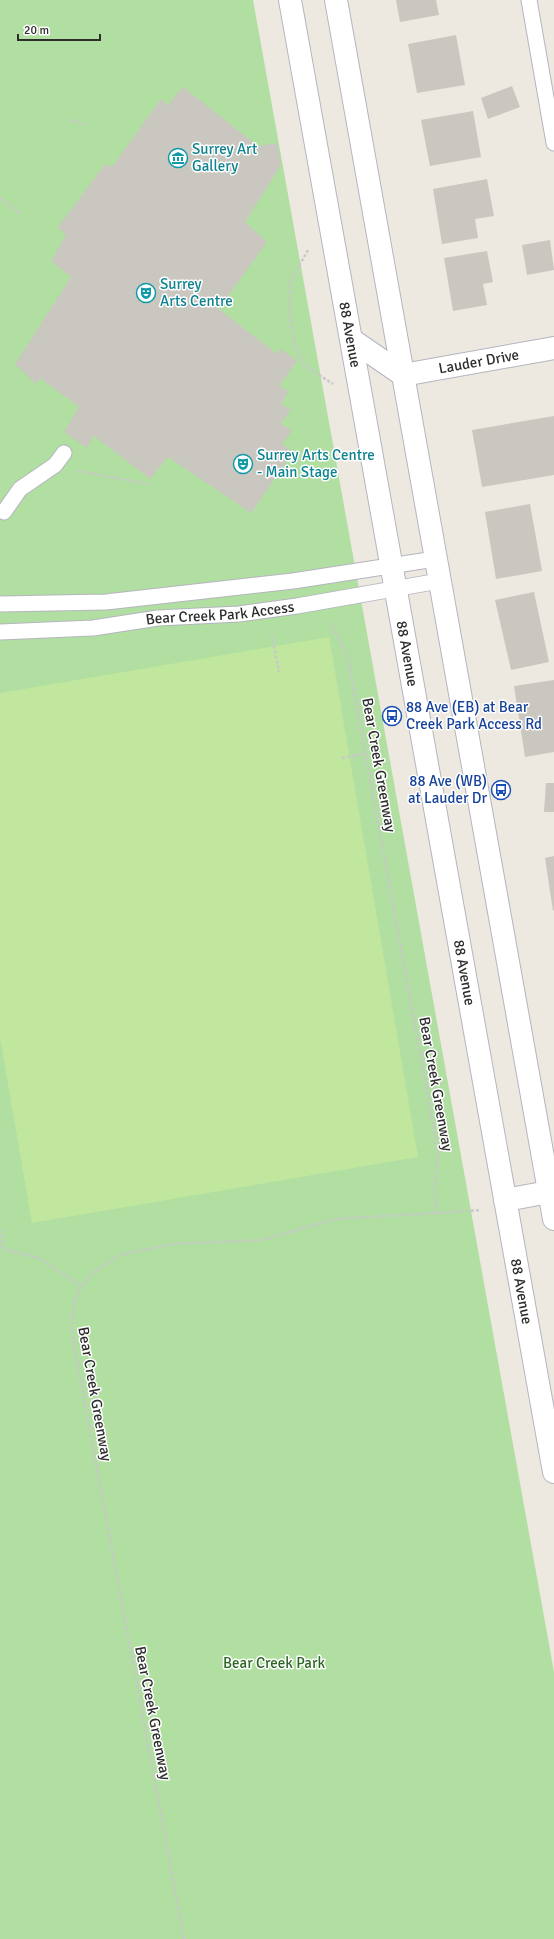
<svg xmlns="http://www.w3.org/2000/svg" width="554" height="1939" viewBox="0 0 554 1939" font-family="Signika,sans-serif">
<rect width="100%" height="100%" fill="#ede9e1"/>
<path fill="#b1dfa1" d="M0,0h253l301,1672v267h-554z"/>
<path fill="#c1e69e" d="M329,637l89,520 -386,66 -32,-186v-344z"/>
<path fill="#c9c7bf" d="M396,0h40l3,15 -39,7z
M456,35l9,50 -48,8 -9,-49z
M512,86l8,21 -32,12 -7,-21z
M183,87l75,59 19,-3 4,22 -36,57 22,20 -48,67 58,45 4,-5 16,12 -18,25 10,5 -8,13 10,6 -10,13 11,8 -10,13 11,8 -42,61 -83,-56 -18,22 -56,-43 -7,12 -23,-16 15,-25 -39,-29 -4,6 -21,-20 56,-87 -20,-16 15,-26 -8,-8 47,-63 7,3 49,-68 7,6z
M473,111l8,46 -51,9 -9,-46z
M487,179l7,37 -19,3 3,19 -36,6 -9,-55z
M550,240l4,30 -27,5 -5,-30z
M487,251l6,31 -10,2 4,21 -34,6 -9,-53z
M554,416v59l-72,12 -10,-57z
M530,504l12,67 -46,8 -11,-67z
M534,592l15,70 -38,8 -16,-70z
M554,680v72l-29,5 -11,-71z
M546,783h8v29h-10z
M554,856v54l-1,1 -8,-53z"/>
<g fill="none" stroke-linecap="round" stroke-linejoin="round">
<defs>
<g id="lane">
<path d="M529,0l25,143"/>
<path d="M4,512l16,-23 35,-24 9,-12"/>
<path d="M0,604l106,-2 187,-21 142,-22"/>
<path id="s1" d="M0,632l93,-4 65,-10 81,-4 58,-8 142,-25"/>
</g>
<g id="street">
<path id="s2" d="M403,375l151,-27"/>
<path d="M505,1200l49,-9"/>
</g>
<g id="secondary">
<path id="s3" d="M290,0l264,1472"/>
<path d="M336,0l218,1219"/>
<path d="M352,340l51,35"/>
</g>
</defs>
<use href="#lane" stroke="#b4b5bf" stroke-width="17"/>
<use href="#street" stroke="#b4b5bf" stroke-width="24"/>
<use href="#secondary" stroke="#b4b5bf" stroke-width="24"/>
<path stroke="#c8c8c8" stroke-width="2.5" stroke-dasharray="3 2" stroke-linecap="butt" d="M69,120l16,4
M0,198l21,16
M308,250l-18,32v34l5,30 10,20 28,18
M78,471l71,13
M272,636l7,36
M342,758l23,-4
M436,1213l45,-3
M0,1230l3,19 36,9 42,28
M184,1939l-113,-611 3,-24 7,-18 13,-14 25,-17 54,-11 89,-4 73,-21 101,-6 -1,-27 3,-34 -90,-494 -17,-34 3,-1"/>
<use href="#lane" stroke="#fff" stroke-width="15"/>
<use href="#street" stroke="#fff" stroke-width="22"/>
<use href="#secondary" stroke="#fff" stroke-width="22"/>
</g>
<defs>
<symbol id="museum-ring" viewBox="-11 -11 22 22"><circle r="9.5" fill="#fff" stroke="#0f9aa8" stroke-width="1.5"/><path d="M0-6L6-3V-2H-6V-3ZM-5-1h2V3h-2ZM-1-1h2V3h-2ZM3-1h2V3H3ZM-6 4H6V6H-6Z" fill="#0f9aa8"/></symbol>
<symbol id="theatre-ring" viewBox="-11 -11 22 22"><circle r="9.5" fill="#fff" stroke="#0f9aa8" stroke-width="1.5"/><path d="M-5-5.5Q0-4 5-5.5V0Q5 5 0 6Q-5 5-5 0ZM-3.3-2.5H-1v1.5H-3.3ZM1-2.5H3.3v1.5H1ZM-2.8 1Q0 5.5 2.8 1Z" fill="#0f9aa8"/></symbol>
<symbol id="bus-ring" viewBox="-11 -11 22 22"><circle r="9.5" fill="#fff" stroke="#1a4fb4" stroke-width="1.5"/><path d="M-5-6H5V4H4V6H2V4H-2V6H-4V4H-5ZM-3.5-4V0h7V-4ZM-3.5 1.2v1.5H-2V1.2ZM2 1.2v1.5H3.5V1.2Z" fill="#1a4fb4"/></symbol>
</defs>
<g fill-rule="evenodd">
<use href="#museum-ring" x="167" y="147" width="22" height="22"/>
<use href="#theatre-ring" x="135" y="282" width="22" height="22"/>
<use href="#theatre-ring" x="232" y="453" width="22" height="22"/>
<use href="#bus-ring" x="381" y="705" width="22" height="22"/>
<use href="#bus-ring" x="490" y="779" width="22" height="22"/>
</g>
<g text-anchor="middle" stroke-width="3" stroke-linejoin="round" paint-order="stroke">
<g font-size="15" fill="#0d838f" stroke="#fff" text-anchor="start">
<text x="192" y="154">Surrey Art<tspan x="192" dy="17">Gallery</tspan></text>
<text x="160" y="289">Surrey<tspan x="160" dy="17">Arts Centre</tspan></text>
<text x="257" y="460">Surrey Arts Centre<tspan x="257" dy="17">- Main Stage</tspan></text>
</g>
<g font-size="15" fill="#2d2d2d" stroke="#fff">
<text dy="5" stroke="none"><textPath href="#s3" startOffset="340">88 Avenue</textPath></text>
<text dy="5" stroke="none"><textPath href="#s2" startOffset="77">Lauder Drive</textPath></text>
<text dy="5" stroke="none"><textPath href="#s1" startOffset="221">Bear Creek Park Access</textPath></text>
<text dy="5" stroke="none"><textPath href="#s3" startOffset="664">88 Avenue</textPath></text>
<text transform="translate(379 765) rotate(80)" y="5">Bear Creek Greenway</text>
<text dy="5" stroke="none"><textPath href="#s3" startOffset="988">88 Avenue</textPath></text>
<text transform="translate(436 1084) rotate(80)" y="5">Bear Creek Greenway</text>
<text dy="5" stroke="none"><textPath href="#s3" startOffset="1312">88 Avenue</textPath></text>
<text transform="translate(95 1394) rotate(80)" y="5">Bear Creek Greenway</text>
<text transform="translate(153 1713) rotate(79)" y="5">Bear Creek Greenway</text>
</g>
<g font-size="15" fill="#164399" stroke="#fff" text-anchor="start">
<text x="406" y="712">88 Ave (EB) at Bear<tspan x="406" dy="17">Creek Park Access Rd</tspan></text>
<text x="487" y="786" text-anchor="end">88 Ave (WB)<tspan x="487" dy="17">at Lauder Dr</tspan></text>
</g>
<g font-size="15" fill="#296620" stroke="#fff">
<text x="274" y="1668">Bear Creek Park</text>
</g>
</g>
<path d="M18 34v6h82v-6" fill="none" stroke="#2d2d2d" stroke-width="2"/>
<text x="24" y="34" font-size="12" fill="#2d2d2d" stroke="#ffffff" stroke-width="3" paint-order="stroke">20 m</text>
</svg>
